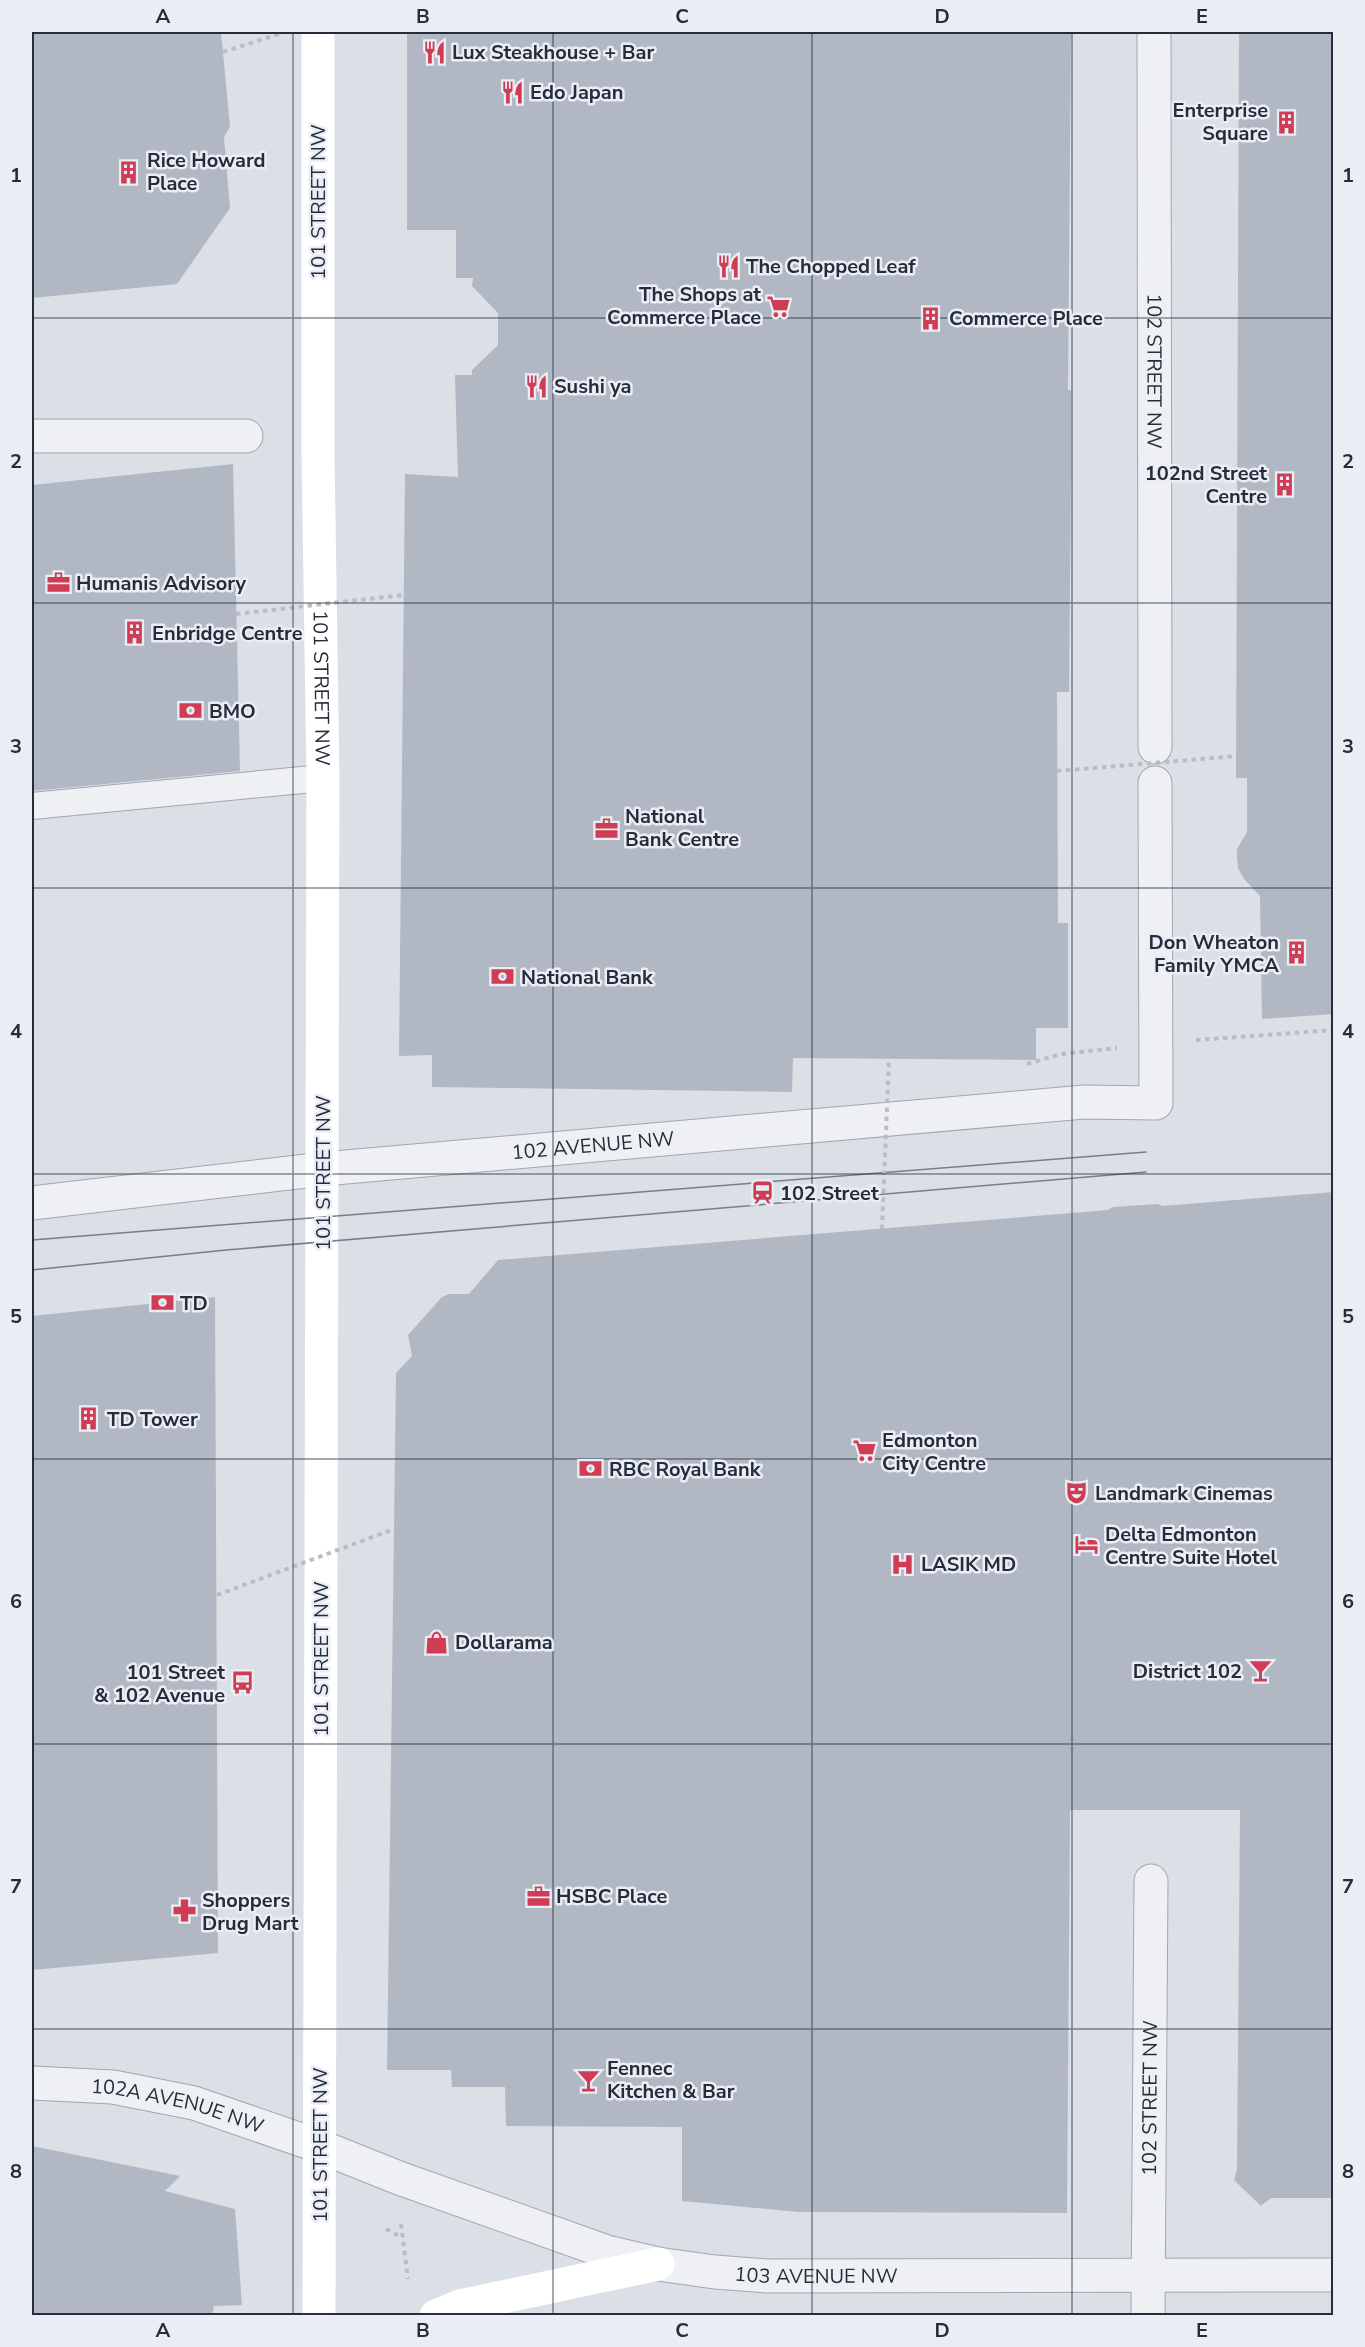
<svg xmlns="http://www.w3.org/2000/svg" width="1365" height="2347" viewBox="0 0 1365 2347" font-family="'Nunito Sans',sans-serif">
<rect width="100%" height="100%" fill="#dbdfe6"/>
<path fill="#b2b8c3" d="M32,32h189l9,95 -6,10 6,71 -53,76 -145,14z
M407,32h664l-3,358h3v87l-2,215h-12l1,231h10v105h-32v32l-243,-2 -1,34 -360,-5v-32l-33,1 6,-582 53,3 -3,-102h17v-5l26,-25v-32l-26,-27 1,-8h-17v-48h-49z
M1239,32h95v982l-72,5 -2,-123 -16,-17 -6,-11 -1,-10v-9l10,-17v-54h-11z
M233,464l7,307 -208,20v-306z
M1334,1192v1006h-63l-10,8 -27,-26 3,-10 3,-360h-170l-3,403 -268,-1 -117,-11v-74l-176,-1 -1,-39h-53l-1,-17h-64l9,-697 16,-17 -4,-21 34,-38 7,-3h20l29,-34 610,-50 5,-3 45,-3 4,2z
M215,1297l3,656 -186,17v-654z
M32,2146l148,30 -15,15 70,18 7,96 -28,1 -2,10h-180z"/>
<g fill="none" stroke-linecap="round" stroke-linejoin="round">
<defs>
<path id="service" d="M32,806l291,-28"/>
<path id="pedestrian" d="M32,436h214"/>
<g id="minor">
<path id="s1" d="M1154,32l1,715"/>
<path id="s2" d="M32,1203l291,-34 761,-67 72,1 -1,-320"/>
<path id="s3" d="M1148,2316l3,-435"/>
</g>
<g id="tertiary">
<path id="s4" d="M32,2083l81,4 81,16 125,43 80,32 208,74 51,12 57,8 52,4 567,-1"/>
</g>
</defs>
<use href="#service" stroke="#a1a6b0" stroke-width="28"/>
<use href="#pedestrian" stroke="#a1a6b0" stroke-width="35"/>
<use href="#minor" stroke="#a1a6b0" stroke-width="35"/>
<use href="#tertiary" stroke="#a1a6b0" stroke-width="35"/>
<path stroke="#babdc4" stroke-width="4" stroke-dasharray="4.5 4.5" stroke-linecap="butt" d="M223,52l56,-18
M1196,1040l138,-10
M1027,1064l34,-10 56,-6
M401,2224l7,55
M386,2229l15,8"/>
<use href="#service" stroke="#eef0f4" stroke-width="26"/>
<use href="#pedestrian" stroke="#eef0f4" stroke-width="33"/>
<use href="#minor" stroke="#eef0f4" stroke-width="33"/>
<use href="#tertiary" stroke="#eef0f4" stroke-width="33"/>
<g stroke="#fff" stroke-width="33">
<path id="s5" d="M318,32v422l5,324 -4,1538"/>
<path d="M436,2316l24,-10 198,-42"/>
</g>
<path stroke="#747f8f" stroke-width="1.5" d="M32,1240l1114,-88
M32,1270l194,-20 920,-78"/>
<path stroke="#babdc4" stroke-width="4" stroke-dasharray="4.5 4.5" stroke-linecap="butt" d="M236,614l167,-19
M1057,771l180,-15
M882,1229l7,-171
M217,1595l177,-66"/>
</g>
<path fill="none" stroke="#252d3c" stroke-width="1.5" stroke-opacity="0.55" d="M293,32v2284M553,32v2284M812,32v2284M1072,32v2284M32,318h1302M32,603h1302M32,888h1302M32,1174h1302M32,1459h1302M32,1744h1302M32,2029h1302"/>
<defs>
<symbol id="restaurant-bare" viewBox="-9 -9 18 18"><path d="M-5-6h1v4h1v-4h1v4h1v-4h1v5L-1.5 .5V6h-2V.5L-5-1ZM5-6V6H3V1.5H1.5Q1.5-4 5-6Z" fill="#cf3c53" stroke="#eaeef4" stroke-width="2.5" paint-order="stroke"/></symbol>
<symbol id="building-bare" viewBox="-9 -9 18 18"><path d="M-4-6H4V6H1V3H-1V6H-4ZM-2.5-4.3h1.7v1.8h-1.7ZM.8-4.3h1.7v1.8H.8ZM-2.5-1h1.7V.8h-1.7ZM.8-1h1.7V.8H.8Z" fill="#cf3c53" stroke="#eaeef4" stroke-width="2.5" paint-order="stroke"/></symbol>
<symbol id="supermarket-bare" viewBox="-9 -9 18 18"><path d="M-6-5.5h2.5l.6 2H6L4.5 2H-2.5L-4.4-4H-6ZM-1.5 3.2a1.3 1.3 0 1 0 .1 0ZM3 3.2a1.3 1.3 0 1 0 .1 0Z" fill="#cf3c53" stroke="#eaeef4" stroke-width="2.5" paint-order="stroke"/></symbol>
<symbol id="office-bare" viewBox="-9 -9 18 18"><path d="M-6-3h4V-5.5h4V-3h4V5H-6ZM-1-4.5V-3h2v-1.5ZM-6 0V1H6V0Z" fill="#cf3c53" stroke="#eaeef4" stroke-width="2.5" paint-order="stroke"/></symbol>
<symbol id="bank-bare" viewBox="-9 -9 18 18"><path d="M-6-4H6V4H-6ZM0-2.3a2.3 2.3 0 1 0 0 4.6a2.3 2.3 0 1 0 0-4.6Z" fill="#cf3c53" stroke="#eaeef4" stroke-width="2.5" paint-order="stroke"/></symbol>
<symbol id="station-bare" viewBox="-9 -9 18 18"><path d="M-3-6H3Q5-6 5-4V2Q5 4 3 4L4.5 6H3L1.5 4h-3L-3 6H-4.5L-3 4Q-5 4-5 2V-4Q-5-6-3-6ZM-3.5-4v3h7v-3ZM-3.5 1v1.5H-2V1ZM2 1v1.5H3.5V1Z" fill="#cf3c53" stroke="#eaeef4" stroke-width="2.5" paint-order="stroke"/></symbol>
<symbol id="theatre-bare" viewBox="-9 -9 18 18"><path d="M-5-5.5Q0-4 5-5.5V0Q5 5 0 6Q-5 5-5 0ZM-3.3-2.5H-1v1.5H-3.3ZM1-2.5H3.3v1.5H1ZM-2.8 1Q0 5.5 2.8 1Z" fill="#cf3c53" stroke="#eaeef4" stroke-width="2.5" paint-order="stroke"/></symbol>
<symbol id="hotel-bare" viewBox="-9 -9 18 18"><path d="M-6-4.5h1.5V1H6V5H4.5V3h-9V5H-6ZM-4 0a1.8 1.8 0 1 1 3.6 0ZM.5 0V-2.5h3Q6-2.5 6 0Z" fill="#cf3c53" stroke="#eaeef4" stroke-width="2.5" paint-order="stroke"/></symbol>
<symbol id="hospital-bare" viewBox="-9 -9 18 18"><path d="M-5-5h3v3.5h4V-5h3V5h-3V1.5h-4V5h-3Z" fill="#cf3c53" stroke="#eaeef4" stroke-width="2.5" paint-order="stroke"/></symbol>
<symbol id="shop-bare" viewBox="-9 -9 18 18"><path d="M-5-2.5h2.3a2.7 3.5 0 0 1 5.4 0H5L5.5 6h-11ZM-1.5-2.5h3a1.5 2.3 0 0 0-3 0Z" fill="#cf3c53" stroke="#eaeef4" stroke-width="2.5" paint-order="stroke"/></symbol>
<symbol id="bar-bare" viewBox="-9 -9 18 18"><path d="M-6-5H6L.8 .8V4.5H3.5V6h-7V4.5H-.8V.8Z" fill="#cf3c53" stroke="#eaeef4" stroke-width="2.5" paint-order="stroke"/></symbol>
<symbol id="bus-bare" viewBox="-9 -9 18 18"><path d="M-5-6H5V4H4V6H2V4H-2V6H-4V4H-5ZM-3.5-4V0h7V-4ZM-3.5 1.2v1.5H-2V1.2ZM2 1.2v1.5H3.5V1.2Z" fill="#cf3c53" stroke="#eaeef4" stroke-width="2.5" paint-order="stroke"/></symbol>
<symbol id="pharmacy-bare" viewBox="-9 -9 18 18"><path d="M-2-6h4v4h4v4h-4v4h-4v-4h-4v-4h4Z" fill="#cf3c53" stroke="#eaeef4" stroke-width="2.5" paint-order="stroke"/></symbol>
</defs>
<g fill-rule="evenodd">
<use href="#restaurant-bare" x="418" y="36" width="33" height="33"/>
<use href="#restaurant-bare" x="496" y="76" width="33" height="33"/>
<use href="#building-bare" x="1270" y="106" width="33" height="33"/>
<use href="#building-bare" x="112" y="156" width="33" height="33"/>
<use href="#restaurant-bare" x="712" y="250" width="33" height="33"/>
<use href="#supermarket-bare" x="762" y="290" width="33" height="33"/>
<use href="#building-bare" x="914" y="302" width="33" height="33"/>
<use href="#restaurant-bare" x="520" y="370" width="33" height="33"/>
<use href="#building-bare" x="1268" y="468" width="33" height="33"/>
<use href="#office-bare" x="42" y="566" width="33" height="33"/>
<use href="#building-bare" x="118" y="616" width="33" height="33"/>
<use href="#bank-bare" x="174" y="694" width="33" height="33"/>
<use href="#office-bare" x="590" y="812" width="33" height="33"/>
<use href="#building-bare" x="1280" y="936" width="33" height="33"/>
<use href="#bank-bare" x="486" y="960" width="33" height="33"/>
<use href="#station-bare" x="746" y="1176" width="33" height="33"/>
<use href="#bank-bare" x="146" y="1286" width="33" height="33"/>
<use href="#building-bare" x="72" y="1402" width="33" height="33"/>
<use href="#supermarket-bare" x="848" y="1434" width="33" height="33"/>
<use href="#bank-bare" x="574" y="1452" width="33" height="33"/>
<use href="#theatre-bare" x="1060" y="1476" width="33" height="33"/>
<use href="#hotel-bare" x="1070" y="1528" width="33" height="33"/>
<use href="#hospital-bare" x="886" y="1548" width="33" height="33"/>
<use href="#shop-bare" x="420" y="1626" width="33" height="33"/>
<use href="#bar-bare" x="1244" y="1654" width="33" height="33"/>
<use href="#bus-bare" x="226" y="1666" width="33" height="33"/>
<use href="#office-bare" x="522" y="1880" width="33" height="33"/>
<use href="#pharmacy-bare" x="168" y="1894" width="33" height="33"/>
<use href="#bar-bare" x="572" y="2064" width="33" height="33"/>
</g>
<g text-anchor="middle" stroke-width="5" stroke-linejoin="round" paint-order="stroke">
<g font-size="20" font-weight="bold" fill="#252d3c" stroke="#eaeef4" text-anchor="start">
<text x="452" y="59">Lux Steakhouse + Bar</text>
<text x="530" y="99">Edo Japan</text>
<text x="1268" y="117" text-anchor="end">Enterprise<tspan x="1268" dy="23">Square</tspan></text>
<text x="147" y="167">Rice Howard<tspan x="147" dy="23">Place</tspan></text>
<text x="746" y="273">The Chopped Leaf</text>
<text x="761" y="301" text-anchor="end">The Shops at<tspan x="761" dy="23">Commerce Place</tspan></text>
<text x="949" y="325">Commerce Place</text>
<text x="554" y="393">Sushi ya</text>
<text x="1267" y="480" text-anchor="end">102nd Street<tspan x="1267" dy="23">Centre</tspan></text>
<text x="76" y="590">Humanis Advisory</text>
<text x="152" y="640">Enbridge Centre</text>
<text x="209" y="718">BMO</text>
<text x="625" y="823">National<tspan x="625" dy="23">Bank Centre</tspan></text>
<text x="1279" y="949" text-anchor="end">Don Wheaton<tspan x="1279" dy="23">Family YMCA</tspan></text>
<text x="521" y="984">National Bank</text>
<text x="780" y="1200">102 Street</text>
<text x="180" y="1310">TD</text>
<text x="107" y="1426">TD Tower</text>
<text x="882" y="1447">Edmonton<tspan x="882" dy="23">City Centre</tspan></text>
<text x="609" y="1476">RBC Royal Bank</text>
<text x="1095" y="1500">Landmark Cinemas</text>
<text x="1105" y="1541">Delta Edmonton<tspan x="1105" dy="23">Centre Suite Hotel</tspan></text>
<text x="921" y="1571">LASIK MD</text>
<text x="455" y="1649">Dollarama</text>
<text x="1242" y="1678" text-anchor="end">District 102</text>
<text x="225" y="1679" text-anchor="end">101 Street<tspan x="225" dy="23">&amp; 102 Avenue</tspan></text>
<text x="556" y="1903">HSBC Place</text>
<text x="202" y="1907">Shoppers<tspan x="202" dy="23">Drug Mart</tspan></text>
<text x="607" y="2075">Fennec<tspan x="607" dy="23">Kitchen &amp; Bar</tspan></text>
</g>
<g font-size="20" fill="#252d3c" stroke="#eaeef4">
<text transform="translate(318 202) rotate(-90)" y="7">101 STREET NW</text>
<text dy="7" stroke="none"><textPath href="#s1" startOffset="339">102 STREET NW</textPath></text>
<text dy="7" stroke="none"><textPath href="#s5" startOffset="656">101 STREET NW</textPath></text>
<text dy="7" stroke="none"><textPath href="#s2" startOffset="564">102 AVENUE NW</textPath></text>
<text transform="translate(323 1173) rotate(-90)" y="7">101 STREET NW</text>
<text transform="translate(321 1659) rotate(-90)" y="7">101 STREET NW</text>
<text dy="7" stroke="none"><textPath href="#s3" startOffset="218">102 STREET NW</textPath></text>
<text dy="7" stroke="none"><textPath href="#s4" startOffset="148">102A AVENUE NW</textPath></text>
<text transform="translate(320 2145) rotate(-90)" y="7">101 STREET NW</text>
<text dy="7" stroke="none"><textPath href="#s4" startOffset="814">103 AVENUE NW</textPath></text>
</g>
</g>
<rect width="1365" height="2347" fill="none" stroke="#eaeef4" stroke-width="66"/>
<rect x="33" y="33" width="1299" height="2281" fill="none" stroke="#252d3c" stroke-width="2"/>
<g font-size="20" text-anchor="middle" font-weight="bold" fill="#252d3c">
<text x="163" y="23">A</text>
<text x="423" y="23">B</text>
<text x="682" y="23">C</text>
<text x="942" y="23">D</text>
<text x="1202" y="23">E</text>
<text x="16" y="182">1</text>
<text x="1348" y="182">1</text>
<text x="16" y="468">2</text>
<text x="1348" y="468">2</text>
<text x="16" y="753">3</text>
<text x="1348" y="753">3</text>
<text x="16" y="1038">4</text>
<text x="1348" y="1038">4</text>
<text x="16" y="1323">5</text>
<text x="1348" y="1323">5</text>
<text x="16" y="1608">6</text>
<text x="1348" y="1608">6</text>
<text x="16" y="1893">7</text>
<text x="1348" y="1893">7</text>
<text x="16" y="2178">8</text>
<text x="1348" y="2178">8</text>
<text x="163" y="2337">A</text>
<text x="423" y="2337">B</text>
<text x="682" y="2337">C</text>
<text x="942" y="2337">D</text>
<text x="1202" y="2337">E</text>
</g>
</svg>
